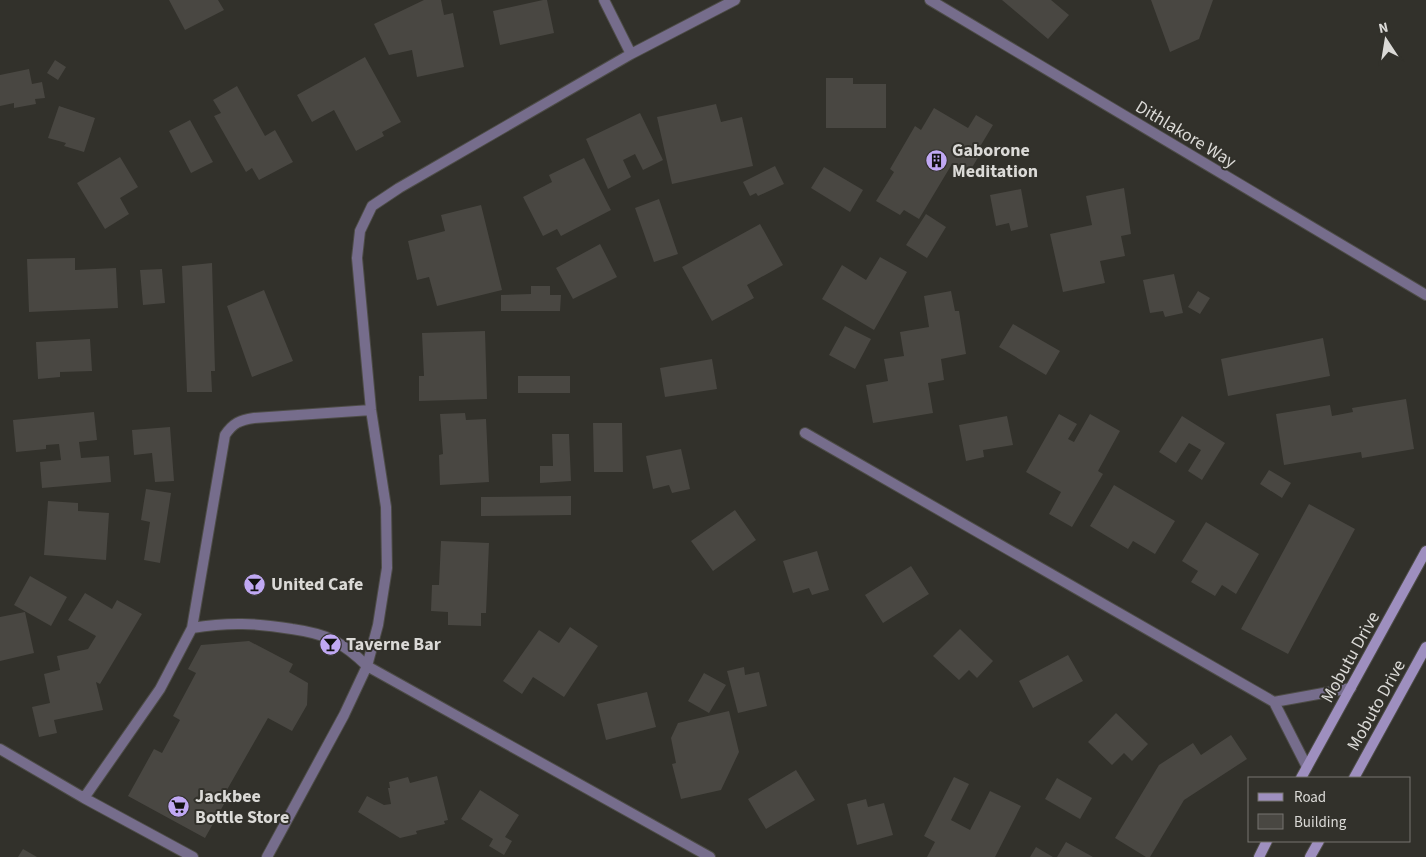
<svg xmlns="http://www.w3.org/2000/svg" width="1426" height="857" viewBox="0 0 1426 857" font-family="'Source Sans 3',sans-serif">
<rect width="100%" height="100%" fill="#32312b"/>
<path fill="#494742" d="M169,0h49l6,10 -39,20z
M424,0h17l3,15 9,-2 11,54 -47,10 -5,-27 -23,5 -15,-31z
M543,0h4l7,33 -54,12 -7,-34z
M1002,0h49l18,15 -21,24z
M1151,0h62l-14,39 -29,13z
M365,57l36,65 -19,10 2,4 -28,15 -22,-41 -22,12 -15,-27z
M55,60l11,7 -8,13 -11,-7z
M29,69l3,15 10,-2 3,16 -10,1 1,5 -22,4v-5l-14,3v-31z
M826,78h27v6h33v44h-60z
M237,86l28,50 10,-6 18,32 -34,18 -7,-12 -6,4 -32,-56 7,-3 -8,-13z
M716,104l5,18 21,-5 11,49 -81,18 -15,-67z
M59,106l36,12 -11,34 -20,-6 2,-3 -18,-5z
M934,108l34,20 8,-13 17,10 -18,30 4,1 -11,18 -16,-10 -33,55 -15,-9 -4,5 -24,-14 18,-29 -4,-3 25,-43 6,4z
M640,113l23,47 -20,10 -8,-16 -12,6 8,17 -23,12 -22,-50z
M190,120l23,42 -22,11 -22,-42z
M120,157l18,30 -18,11 9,16 -24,15 -28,-46z
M584,158l27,52 -50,26 -4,-7 -14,7 -20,-39 29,-15 -3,-7z
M775,166l9,18 -26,12 -2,-3 -6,3 -7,-14z
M824,167l39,23 -13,22 -39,-24z
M1124,188l7,46 -10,2 4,20 -25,5 5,22 -42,9 -13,-58 42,-9 -6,-29z
M1021,189l7,38 -17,4 -2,-8 -13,3 -6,-31z
M659,199l19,55 -24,8 -19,-54z
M481,205l21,85 -65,16 -8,-29 -12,3 -9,-39 37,-10 -4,-16z
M926,214l20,13 -19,31 -21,-13z
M760,224l23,41 -36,20 7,13 -42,23 -30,-54z
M600,244l17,33 -44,22 -17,-31z
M880,257l27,15 -33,58 -52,-31 20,-34 24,15z
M75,258v12l41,-2 2,40 -89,4 -2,-53z
M212,263l3,108h-4l1,21h-25l-5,-126z
M162,269l3,34 -22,2 -3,-35z
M1174,274l9,39 -18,4 -2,-6 -13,2 -7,-33z
M531,286h19v9h11l-1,16h-59v-16l30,-1z
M264,290l29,71 -41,16 -25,-71z
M951,291l4,20h4l7,43 -25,5 3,21 -16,3 5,30 -60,10 -7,-38 22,-4 -4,-22 20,-3 -4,-24 29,-5 -5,-31z
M1198,291l12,7 -10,16 -12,-7z
M1013,324l47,27 -14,24 -47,-28z
M845,326l26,13 -16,30 -26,-14z
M485,331l2,68 -68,2v-25h5l-2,-43z
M1323,338l7,38 -102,20 -7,-37z
M90,339l2,32 -32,1v5l-22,2 -2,-37z
M712,359l5,30 -52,8 -5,-29z
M518,376h52v17h-52z
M1406,399l8,50 -52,9 -1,-6 -77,13 -8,-51 54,-9 2,11 21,-4 -1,-4z
M94,412l3,28 -18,2 2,16 28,-2 2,26 -69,6 -2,-26 21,-2 -2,-16 -13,1v4l-30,3 -3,-32z
M465,413l1,7 20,-1 3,63 -49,3 -1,-30 4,-1 -3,-40z
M1059,414l18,10 -9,15 6,3 16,-28 30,17 -22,40 5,3 -31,53 -23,-13 12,-22 -35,-20z
M1007,416l6,29 -30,5 1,7 -18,4 -7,-36z
M1182,416l43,27 -23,37 -14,-9 13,-21 -12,-7 -13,20 -17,-11z
M593,423h29l1,49h-29z
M170,427l4,54 -19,1 -3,-29 -18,2 -2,-25z
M552,434h17l2,47 -31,2v-17h13z
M681,449l9,40 -18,4 -3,-8 -16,4 -7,-33z
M1269,470l22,13 -9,15 -22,-14z
M1114,485l61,36 -20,33 -22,-13 -5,8 -38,-23z
M146,489l25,4 -11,70 -16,-3 6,-38 -9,-2z
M571,496v19l-90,1v-19z
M48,501l30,2v8l31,2 -3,47 -62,-5z
M1309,504l46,25 -67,125 -47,-25z
M735,510l21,30 -43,31 -22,-30z
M1206,522l53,32 -23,40 -14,-9 -7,11 -24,-14 7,-11 -16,-10z
M441,541l48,2 -3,70h-5v13l-33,-1v-13l-17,-1 1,-26h7z
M817,551l12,39 -17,5 -3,-7 -16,5 -10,-32z
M911,566l18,28 -46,29 -18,-28z
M30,576l37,21 -16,29 -37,-21z
M85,593l27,16 5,-9 25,14 -42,70 -4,-2 7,28 -49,10 3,13 -18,4 -7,-30 18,-4 -6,-29 16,-4 -3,-14 31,-7 8,-13 -28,-16z
M25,612l9,41 -34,8v-44z
M570,627l28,19 -34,51 -31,-20 -11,17 -19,-13 36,-51 20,13z
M960,629l33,32 -16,17 -8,-8 -10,10 -26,-24z
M249,641l44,23 -4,8 19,11 -1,22 -15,26 -24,-13 -44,77 4,2 -23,41 -77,-42 26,-47 8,4 18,-33 -7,-4 23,-43 -8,-4 13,-24z
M1068,655l15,26 -50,27 -14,-27z
M744,667l1,8 14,-3 8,34 -29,7 -11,-42z
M704,673l22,12 -17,28 -21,-12z
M647,692l9,35 -50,13 -9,-36z
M729,711l10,41 -18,38 -40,9 -9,-35 4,-1 -5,-25 7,-15z
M1116,713l32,31 -16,17 -8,-8 -12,12 -24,-23z
M1231,735l16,24 -63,41 -34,57h-4l-31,-19 44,-73 34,-22 8,12z
M796,770l19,30 -49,29 -18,-30z
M437,776l11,44 -4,1 1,3 -29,7 1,3 -17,4 -42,-26 9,-16 17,9 7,-1 -3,-16h2l-1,-6 19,-5 2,6z
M954,777l15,7 -18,36 19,10 20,-39 31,15 -26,51h-68l8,-15 -11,-6z
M1057,778l35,20 -12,21 -35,-20z
M480,790l39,25 -14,22 7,4 -8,14 -15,-9 4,-7 -32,-20z
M866,799l2,8 16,-4 9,32 -36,10 -10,-41z
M1066,842l27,15h-36z
M1036,847l17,10h-23z
M23,849l14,8h-19z"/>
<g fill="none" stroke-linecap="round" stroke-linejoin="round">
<defs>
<path id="street" d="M604,0l27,54
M930,0l496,295
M805,433l469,269 33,65
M192,628c36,-6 65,-5 100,1 14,2 29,5 41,11 13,7 24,16 34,26l343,191
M1274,702l77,-14
M0,749l84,49 109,59
M84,798l76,-109 32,-61 33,-193c8,-12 15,-15 29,-17l117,-8
M267,857l77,-142 23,-49 11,-41 9,-57 -1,-61 -15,-97 -14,-152 3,-27 12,-25 27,-18 232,-134 104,-54"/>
<path id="secondary" d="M1301,778l125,-227
M1354,778l72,-131
M1259,857l8,-16
M1310,857l9,-16"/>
</defs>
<use href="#street" stroke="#4d4c47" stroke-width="12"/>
<use href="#secondary" stroke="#4d4c47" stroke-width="12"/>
<use href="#street" stroke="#766d8c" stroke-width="10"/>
<use href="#secondary" stroke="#9e8fbf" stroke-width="10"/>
</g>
<defs>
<symbol id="building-disc" viewBox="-11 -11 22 22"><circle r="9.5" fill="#c0a8f3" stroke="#32312b"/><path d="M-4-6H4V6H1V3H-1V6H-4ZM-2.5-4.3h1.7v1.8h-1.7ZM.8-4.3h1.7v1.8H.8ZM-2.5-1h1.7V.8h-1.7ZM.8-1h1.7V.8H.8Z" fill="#111"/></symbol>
<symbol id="bar-disc" viewBox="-11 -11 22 22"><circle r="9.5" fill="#c0a8f3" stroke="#32312b"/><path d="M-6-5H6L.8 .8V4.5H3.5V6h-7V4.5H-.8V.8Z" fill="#111"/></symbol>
<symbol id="supermarket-disc" viewBox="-11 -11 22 22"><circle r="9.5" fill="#c0a8f3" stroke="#32312b"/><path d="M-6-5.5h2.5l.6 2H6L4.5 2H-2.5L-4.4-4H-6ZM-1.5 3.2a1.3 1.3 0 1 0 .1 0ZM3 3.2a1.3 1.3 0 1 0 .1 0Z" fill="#111"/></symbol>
</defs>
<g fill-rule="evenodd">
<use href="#building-disc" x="924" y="148" width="25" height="25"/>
<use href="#bar-disc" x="242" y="572" width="25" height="25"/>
<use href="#bar-disc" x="318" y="632" width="25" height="25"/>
<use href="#supermarket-disc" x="166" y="794" width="25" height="25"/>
</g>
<g text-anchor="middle" stroke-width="4" stroke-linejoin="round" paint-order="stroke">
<g font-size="18" fill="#dbdad7" stroke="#32312b">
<text transform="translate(1186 134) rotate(31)" y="6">Dithlakore Way</text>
<text transform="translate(1350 657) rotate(-61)" y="6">Mobutu Drive</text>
<text transform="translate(1376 705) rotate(-61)" y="6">Mobuto Drive</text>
</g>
<g font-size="18" font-weight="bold" fill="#dbdad7" stroke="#32312b" text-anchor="start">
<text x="952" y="156">Gaborone<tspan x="952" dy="21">Meditation</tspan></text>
<text x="271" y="590">United Cafe</text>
<text x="346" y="650">Taverne Bar</text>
<text x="195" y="802">Jackbee<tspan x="195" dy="21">Bottle Store</tspan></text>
</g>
</g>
<rect x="1248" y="777" width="162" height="65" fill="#32312b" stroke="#767570"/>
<rect x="1258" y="793" width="25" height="8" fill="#9e8fbf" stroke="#767570"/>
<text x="1294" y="802" font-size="15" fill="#dbdad7">Road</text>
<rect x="1258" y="814" width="25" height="15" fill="#494742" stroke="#767570"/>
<text x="1294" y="827" font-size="15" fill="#dbdad7">Building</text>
<g transform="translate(1386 40) rotate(348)" stroke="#32312b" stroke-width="4" paint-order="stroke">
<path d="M0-4L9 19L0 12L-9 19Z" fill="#dbdad7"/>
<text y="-8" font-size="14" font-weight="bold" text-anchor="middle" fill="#dbdad7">N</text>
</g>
</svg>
